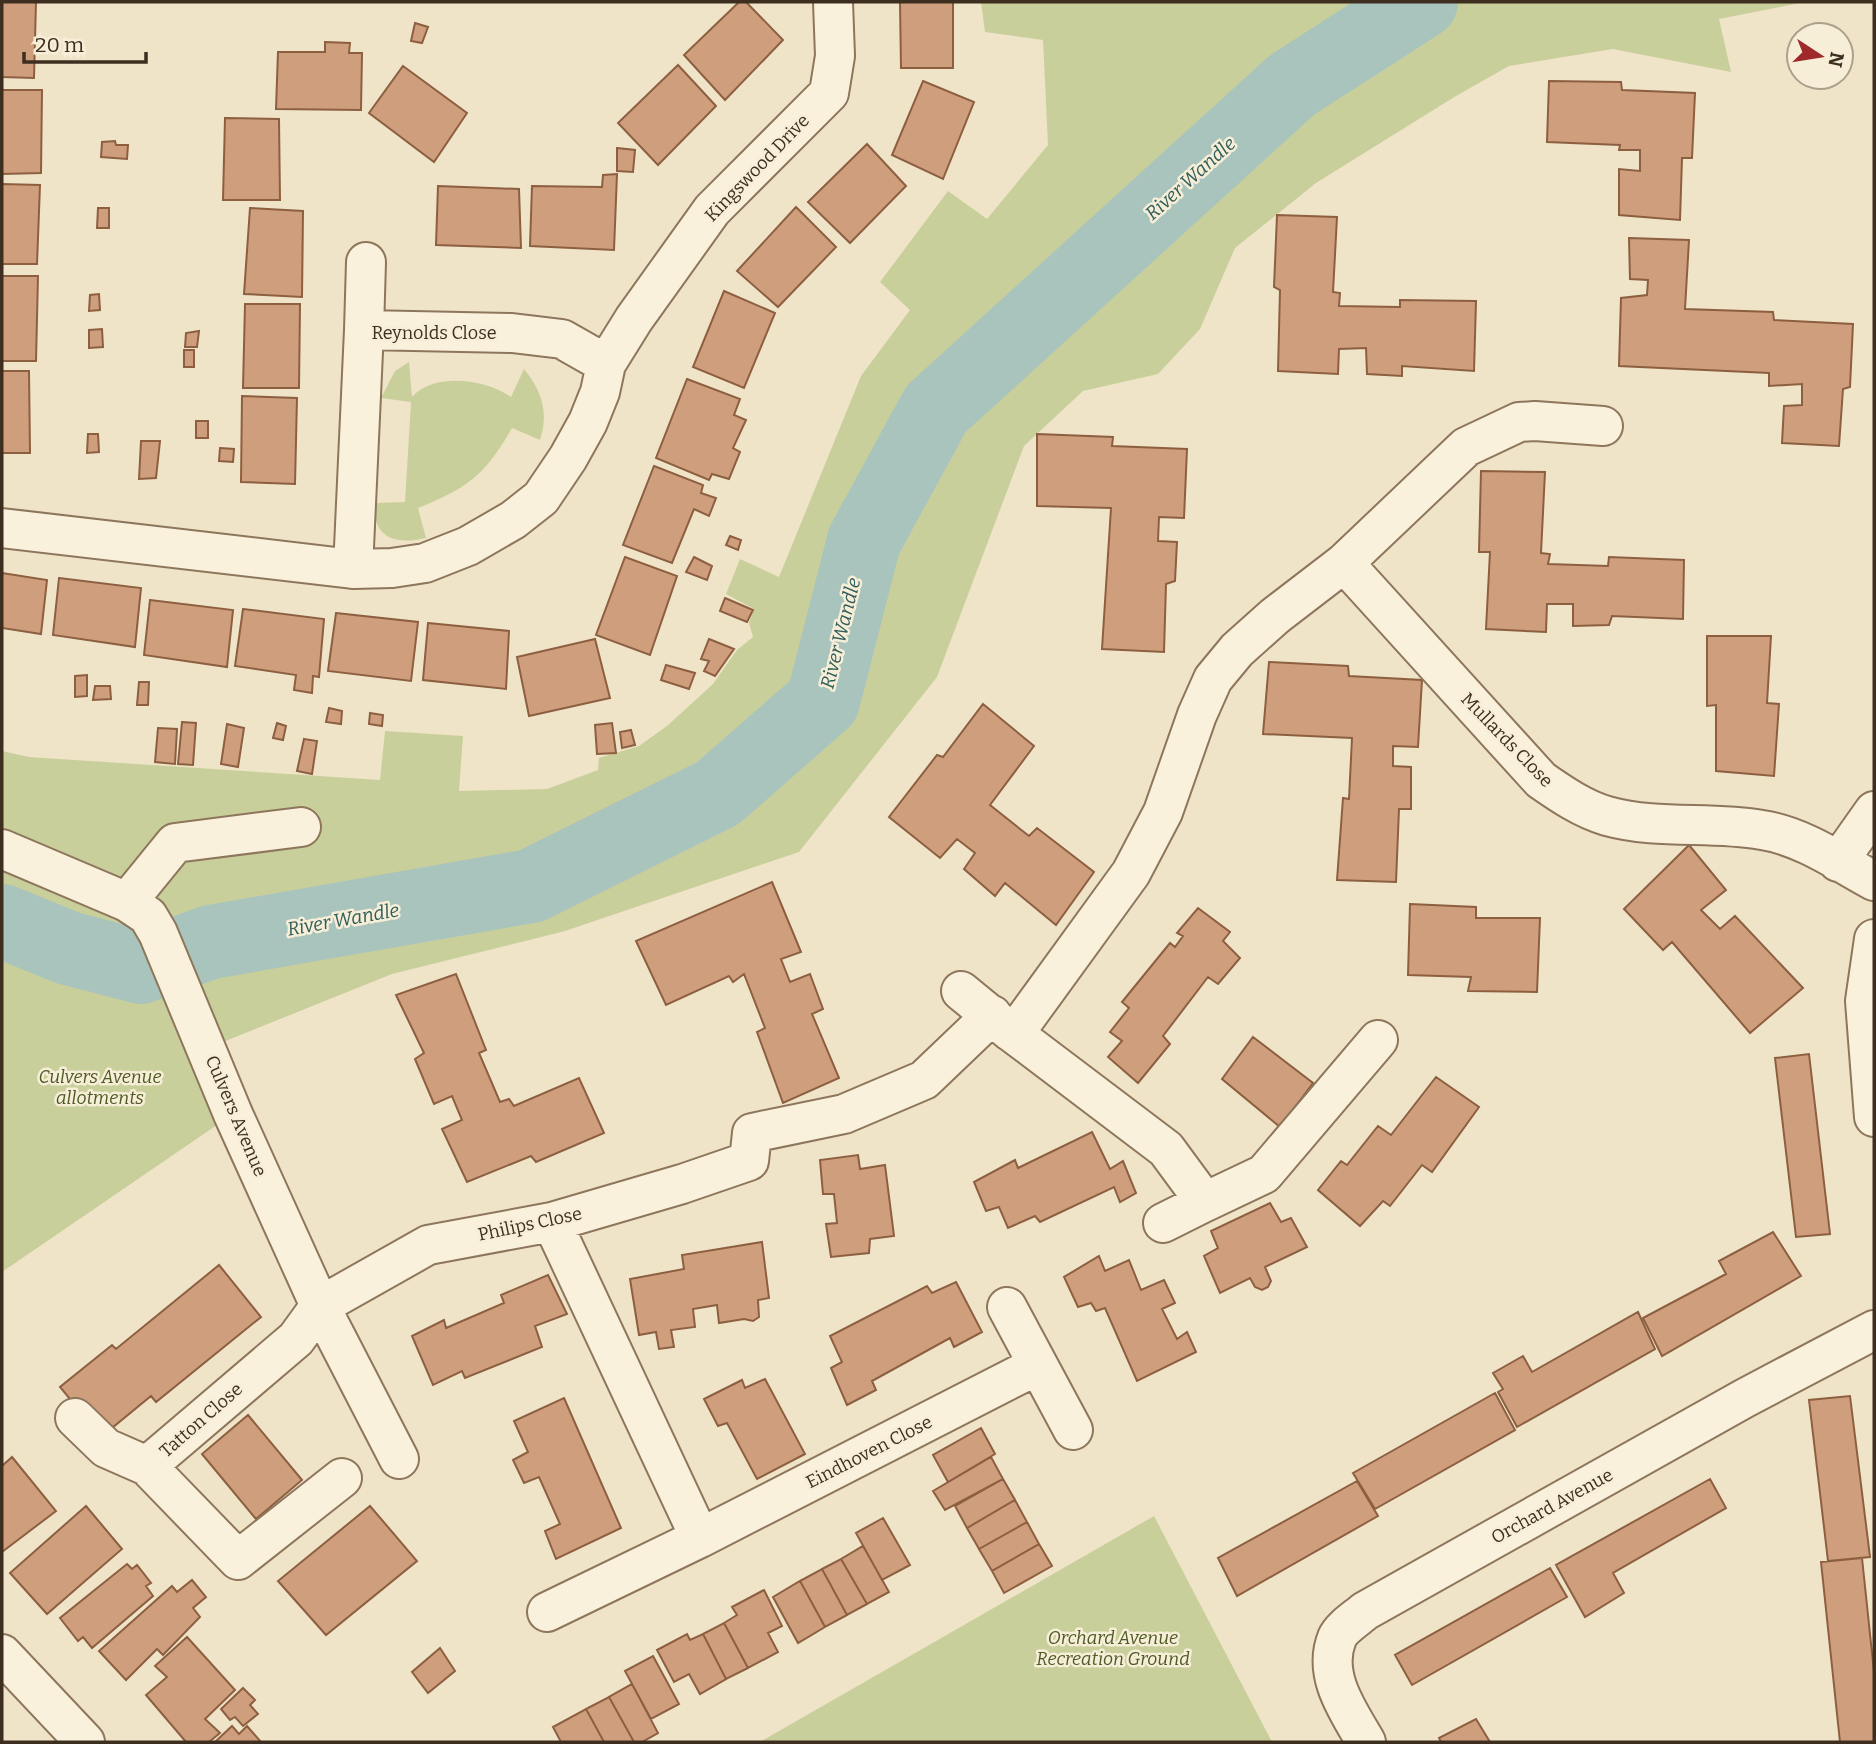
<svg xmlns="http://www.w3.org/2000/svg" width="1876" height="1744" viewBox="0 0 1876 1744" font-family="Bitter,serif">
<rect width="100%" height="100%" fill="#f0e4c8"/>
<path fill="#c9cf9b" d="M981,2h824l-86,17 12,53 -118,-23 -104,17 -53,30 -140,87 -81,65 -35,81 -42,45 -75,17 -59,55 -87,231 -138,175 -234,79 -173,43 -184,74 25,66 -231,158v-521l27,6 351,23 5,-49 78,5 -4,55 88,-2 51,-19 1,-12 40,-12 28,-20 46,-42 24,-34 16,-13 -4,-14 5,-14 -28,-15 14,-35 39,18 82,-201 49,-66 -30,-28 68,-91 39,28 61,-74 -5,-105 -58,-8z
M409,362l3,35c22,-25 74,-18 99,0l13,-28c18,22 25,44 16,71l-28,-12c-27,47 -44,60 -94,80l8,30c-30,7 -54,1 -51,-35l30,-1 6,-100 -30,-4 14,-27z
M1154,1516l118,226h-512z"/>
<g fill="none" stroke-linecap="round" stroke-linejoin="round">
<path stroke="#a9c4bc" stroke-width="74" d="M2,921l66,27 73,19 70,-25 320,-56 187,-93 105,-92 41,-160 72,-132 356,-324 129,-83"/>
</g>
<path fill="#cf9f7d" stroke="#8d5f41" stroke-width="2" d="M2,2h34l-2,76 -32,-1z
M739,2h7l37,38 -58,60 -41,-45z
M900,2h53v66h-52z
M415,23l13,4 -6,16 -11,-2z
M325,42l25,1 -1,10h13l-1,57 -85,-1 2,-57h47z
M678,65l38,41 -58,59 -40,-42z
M403,66l64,47 -33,49 -65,-49z
M923,81l51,21 -31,77 -51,-24z
M1549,81l72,1 1,8 73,3 -3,65h-10l-2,62 -61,-5v-46l21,2v-21h-21l1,-5 -73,-3z
M2,90h40l-1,83 -39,1z
M225,118l54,1 1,81h-57z
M115,141l1,4h12l-1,14 -26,-2 1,-15z
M867,144l39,42 -56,57 -42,-41z
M617,148l18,2 -2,22 -16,-1z
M617,174l-3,76 -84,-4 2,-60 70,1 1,-12z
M2,184l38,1 -3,79h-35z
M438,186l81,3 2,59 -85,-3z
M796,207l40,40 -58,60 -41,-36z
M98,208h11v20h-12z
M250,208l53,3 -1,86 -58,-3z
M1277,215l60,2 -4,75 7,1 -1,13 61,1v-7l76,1 -2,70 -72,-5v10l-35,-2 -1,-26 -27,1 -1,25 -60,-3 2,-81 -6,-3z
M1629,238l60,2 -4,69 88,3 1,8 79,4 -3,63 -7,2 -4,57 -57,-3 2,-37 18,-1v-21l-33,2v-13l-150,-7 2,-68 26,-3 1,-15 -18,-1z
M2,276h36l-2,85h-34z
M724,291l51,22 -31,75 -51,-21z
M99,294l1,16 -11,1 1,-16z
M245,304h55l-1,84h-56z
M102,329l1,18 -14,1v-18z
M199,331l-2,16h-12l1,-14z
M184,350h10v17h-10z
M2,371h27l1,82h-28z
M687,379l53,20 -6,16 12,5 -13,28 7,4 -11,27 -17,-5 -3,6 -53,-22z
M242,396l55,2 -2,86 -54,-2z
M196,421h12v17h-12z
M88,434h10l1,18 -12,1z
M1037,434l76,3 -1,9 75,3 -3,69 -25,-1 -1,24 19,1 -2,39 -9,3 -2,68 -62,-3 9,-141 -74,-2z
M141,441h19l-4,37 -17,1z
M220,448l14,1 -1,13 -14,-1z
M654,466l49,19 -2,8 15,5 -7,18 -15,-7 -22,54 -49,-18z
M1481,471l64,1 -4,81 9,1 -2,10 60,2 1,-9 75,3 -1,59 -71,-3 -3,9 -36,1v-22h-26l-1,28 -60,-3 4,-77h-11z
M730,536l11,4 -3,10 -12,-5z
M625,557l52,19 -27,79 -54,-20z
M694,557l18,9 -5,14 -21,-8z
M2,573l45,7 -6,54 -39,-6z
M59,578l82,10 -6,59 -82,-12z
M725,598l28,12 -6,12 -27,-11z
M150,600l83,10 -6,57 -83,-12z
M243,609l81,10 -5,58 -6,-1 -1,17 -18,-3 2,-15 -61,-9z
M336,613l82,9 -7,59 -83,-10z
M428,623l81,8 -3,58 -83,-9z
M1707,636h64l-4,67 12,1 -5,72 -58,-5v-66l-9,1z
M595,639l15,59 -81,18 -12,-59z
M709,639l25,10 -19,27 -11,-5 5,-10 -8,-2z
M1269,662l79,4 1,10 73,4 -4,67 -25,-1v20l18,1v42h-12l-3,73 -59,-2 6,-82 6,1 3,-61 -89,-4z
M666,665l29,8 -6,16 -28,-9z
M87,675v21l-12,1v-21z
M139,682h10l-1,23h-11z
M95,686h15l1,13 -18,1z
M983,704l51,42 -44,59 39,31 8,-8 57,44 -38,53 -51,-42 -10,13 -31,-27 11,-16 -18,-14 -17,19 -51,-41 48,-62 6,2z
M329,708l13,3 -1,13 -15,-2z
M370,713l13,2 -1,11 -13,-2z
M182,722l14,1 -3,42 -15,-1z
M277,723l9,3 -3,14 -10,-2z
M612,723l4,30 -19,1 -2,-29z
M227,724l17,4 -6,39 -17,-3z
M158,728l19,1 -2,35 -20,-2z
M631,730l4,15 -13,3 -2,-16z
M304,739l13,2 -5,33 -15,-3z
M1689,845l37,45 -25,20 19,19 15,-13 68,72 -53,45 -78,-91 -9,8 -39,-41z
M772,882l29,70 -20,7 9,23 20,-8 13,35 -11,5 27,64 -56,25 -26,-71 8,-4 -21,-54 -11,8 -4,-6 -63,29 -30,-64z
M1410,904l66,3v11h64l-3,74 -69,-1 3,-14 -63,-2z
M1198,908l32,24 -7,9 17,17 -22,26 -10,-7 -45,59 7,8 -32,39 -30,-26 14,-16 -12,-9 19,-24 -7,-6 48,-59 5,4 8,-11 -6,-3z
M456,974l30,76 -7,3 21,49 9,-3 5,7 65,-28 25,55 -68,29 -5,-6 -64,26 -25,-53 20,-9 -10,-24 -18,8 -19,-45 9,-6 -28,-58z
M1253,1037l60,46 -33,44 -58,-48z
M1809,1054l21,180 -34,3 -21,-179z
M1436,1077l43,30 -47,65 -10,-7 -32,41 -7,-5 -23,25 -42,-36 23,-29 6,4 31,-39 13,9z
M1092,1132l18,37 13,-8 13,32 -16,9 -6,-15 -74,35 -5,-6 -27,12 -9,-21 -13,4 -12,-29 41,-22 3,8z
M858,1155l2,14 25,-4 9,71 -24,3 -1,14 -38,4 -5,-33 11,-1 -3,-29h-11l-3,-34z
M1270,1203l11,19 10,-4 16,29 -42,20 6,14 -3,6 -6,3 -7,-3 -5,-9 -30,15 -16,-37 14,-8 -7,-17z
M1773,1232l28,44 -139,80 -19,-38 83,-44 -7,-13z
M762,1242l7,56 -11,2 1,17 -6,4 -9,-2 -25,4 -2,-18 -24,4 2,18 -24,3 3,17 -15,2 -3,-17 -17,3 -9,-56 54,-10 -2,-14z
M1099,1256l6,15 24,-11 12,30 23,-10 11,23 -13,6 15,30 10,-7 9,20 -59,29 -32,-73 -9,3 -5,-8 -13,4 -14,-30z
M219,1265l42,52 -105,85 -5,-6 -50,41 -41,-50 52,-42 4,4z
M548,1275l19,39 -32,12 7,21 -77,31 -3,-7 -29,14 -21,-49 32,-16 2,8 58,-25 -3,-8z
M956,1282l26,50 -28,15 -4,-9 -78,43 4,9 -29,15 -16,-37 11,-6 -12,-26 97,-50 5,7z
M1638,1312l17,37 -138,78 -19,-35 5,-3 -10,-16 30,-17 9,16z
M765,1379l40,75 -48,25 -30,-56 -9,3 -14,-27 38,-19 3,8z
M1495,1393l20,37 -140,79 -22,-36z
M1850,1396l20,161 -42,4 -19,-161z
M564,1398l57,130 -65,31 -11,-28 15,-7 -21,-47 -15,6 -11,-23 15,-8 -14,-31z
M248,1415l54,65 -46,39 -54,-65z
M981,1428l14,26 -47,28 -15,-27z
M12,1457l44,54 -54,41v-86z
M991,1457l12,22 -58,31 -12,-19z
M1003,1479l12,21 -48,28 -12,-22z
M1710,1479l16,29 -113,65 11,20 -39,24 -29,-52z
M1357,1481l21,35 -141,80 -19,-38z
M1015,1500l12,22 -48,27 -12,-21z
M86,1506l36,43 -75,65 -37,-41z
M370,1506l47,55 -91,74 -48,-54z
M883,1518l27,47 -28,15 -26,-47z
M1027,1522l12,22 -47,27 -13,-22z
M1039,1544l13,22 -48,27 -12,-22z
M863,1546l26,46 -22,12 -26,-45z
M1862,1558l12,114v70h-34l-19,-180z
M841,1559l26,45 -20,11 -25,-46z
M127,1564l5,5 5,-4 14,18 -5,3 7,10 -61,52 -9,-11 -5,4 -18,-23z
M1550,1568l17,29 -155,88 -17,-30z
M822,1569l25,46 -22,12 -25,-46z
M192,1580l14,17 -13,11 7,9 -37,38 -6,-6 -31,31 -27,-29 73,-65 5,6z
M800,1581l25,46 -27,16 -25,-46z
M764,1590l18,36 -14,7 10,19 -30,16 -24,-45 13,-8 -5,-8z
M724,1623l24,45 -22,11 -23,-45z
M687,1634l3,6 13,-6 23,45 -26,15 -11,-20 -15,8 -17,-32z
M187,1637l48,53 -30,29 15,14 -11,9h-23l-40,-47 21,-18 -12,-11z
M440,1648l15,23 -27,22 -16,-21z
M653,1656l26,48 -28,15 -26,-48z
M632,1684l26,49 -16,9h-8l-25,-45z
M243,1688l12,12 -5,5 8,9 -15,12 -8,-9 -5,3 -9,-11z
M609,1697l25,45h-30l-18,-33z
M586,1709l18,33h-43l-8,-15z
M1476,1719l14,23h-49l-2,-4z
M232,1726l7,8 8,-8 14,16h-46z"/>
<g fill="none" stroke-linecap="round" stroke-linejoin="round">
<defs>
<path id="minor" d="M364,330l2,-68
M606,364l28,-45 78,-109 117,-117 6,-37 -2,-54
M2,528l351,41 39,-1 33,-5 43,-17 45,-26 28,-22 27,-40 20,-36 12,-30 6,-28 -44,-25 -50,-6 -148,-3 -11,239
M1344,563l197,217c20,14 42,29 66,36 51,14 103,5 155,14 40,6 77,32 112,51
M2,849l125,53 21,14 10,17 75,181 87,192 79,153
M1838,862l36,-51
M127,902l48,-59 126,-16
M1874,939l-9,62 9,116
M961,991l50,41
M1378,1040l-114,134 -59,28 -39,-53 -152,-115 117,-161 32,-61 34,-97 16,-36 24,-29 38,-34 69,-53 122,-116 53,-25 16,-1 68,5
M552,1222l148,316 338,-173
M1163,1223l42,-21
M1007,1307l66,123
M75,1418l31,30 41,18
M342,1478l-104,82 -91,-94 149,-127 24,-33 108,-61 124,-23 130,-38 67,-23 3,-28 92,-19 80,-34 68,-65
M547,1612l153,-74
M2,1654l83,88
M1366,1742c-18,-31 -44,-67 -29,-104 4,-10 20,-20 28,-27l380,-213 129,-68"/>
</defs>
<use href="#minor" stroke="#8d765c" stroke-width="42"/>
<use href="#minor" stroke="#faf1dc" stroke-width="38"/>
</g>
<g text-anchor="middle" stroke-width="5" stroke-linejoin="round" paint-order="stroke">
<g font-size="18" fill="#3d2e20" stroke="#f7eed8">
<text transform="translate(757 168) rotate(-46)" y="6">Kingswood Drive</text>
<text x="434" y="339">Reynolds Close</text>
<text transform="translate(1507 740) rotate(46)" y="6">Mullards Close</text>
<text transform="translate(236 1116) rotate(67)" y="6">Culvers Avenue</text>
<text transform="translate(530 1224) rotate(-12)" y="6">Philips Close</text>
<text transform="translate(201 1420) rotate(-41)" y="6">Tatton Close</text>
<text transform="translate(869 1452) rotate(-27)" y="6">Eindhoven Close</text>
<text transform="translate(1552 1506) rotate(-29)" y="6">Orchard Avenue</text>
</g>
<g font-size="18" font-style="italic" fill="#4d5a26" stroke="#f7eed8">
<text x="100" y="1083">Culvers Avenue<tspan x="100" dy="21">allotments</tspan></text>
<text x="1113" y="1644">Orchard Avenue<tspan x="1113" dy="21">Recreation Ground</tspan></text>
</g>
<g font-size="19" font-style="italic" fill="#2f5d5a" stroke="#f7eed8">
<text transform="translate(1190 178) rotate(-42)" y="7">River Wandle</text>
<text transform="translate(840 633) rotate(-76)" y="7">River Wandle</text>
<text transform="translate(343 919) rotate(-10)" y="7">River Wandle</text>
</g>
</g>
<rect width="1876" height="1744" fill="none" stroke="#3d2e20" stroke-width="7"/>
<g transform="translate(1820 56) rotate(102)"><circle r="33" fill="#f7eed8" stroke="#ada18e" stroke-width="2"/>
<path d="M0-5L12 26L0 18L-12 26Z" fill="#9e2a2b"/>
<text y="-10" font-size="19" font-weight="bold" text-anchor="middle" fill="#3d2e20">N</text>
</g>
<path d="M24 52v10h122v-10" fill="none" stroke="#3d2e20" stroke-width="3.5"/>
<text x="35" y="52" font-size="21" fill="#3d2e20" stroke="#f7eed8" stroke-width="5" paint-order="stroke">20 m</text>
</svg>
